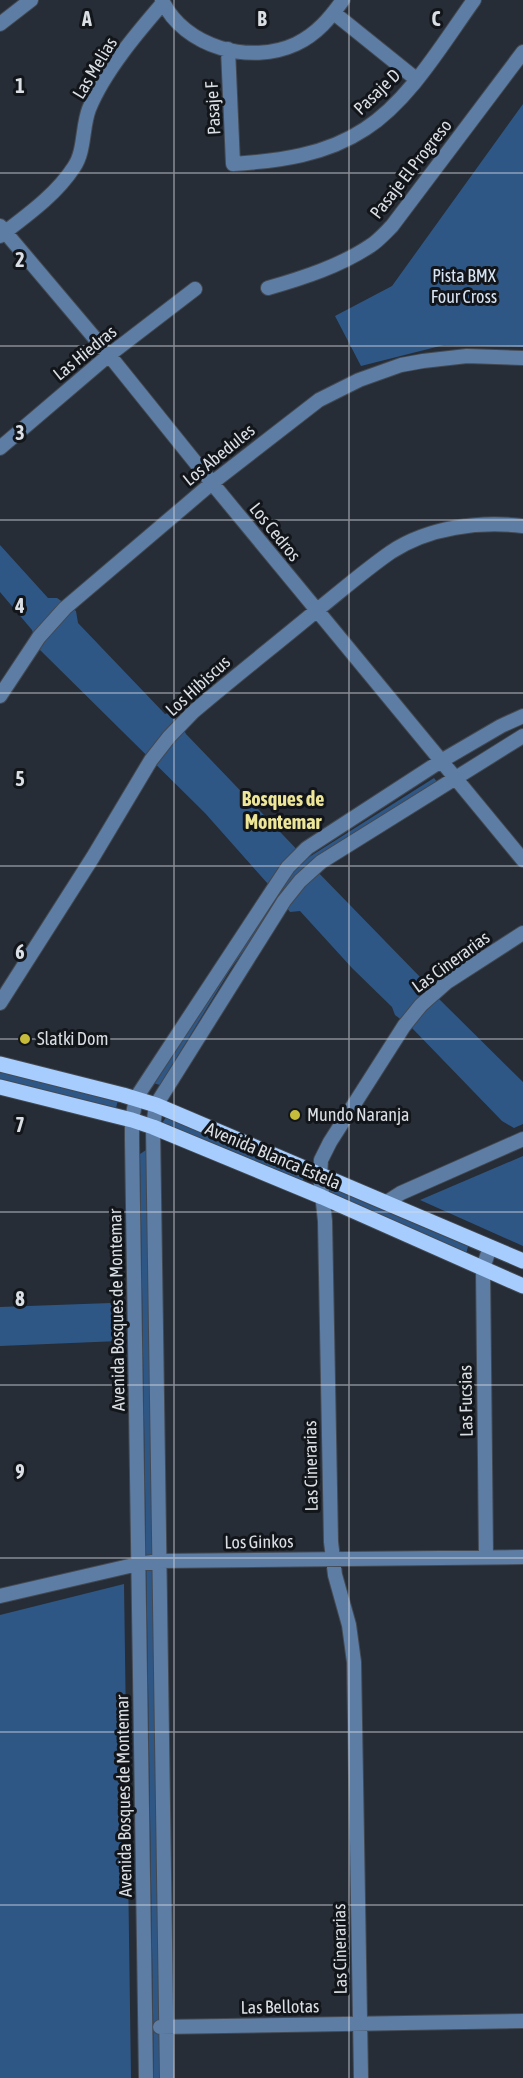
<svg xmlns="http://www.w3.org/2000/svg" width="523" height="2078" viewBox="0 0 523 2078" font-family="'Asap Condensed',sans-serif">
<rect width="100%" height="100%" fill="#262d36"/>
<path fill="#2f5786" d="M523,104v243l-79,-2 -83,21 -26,-50 57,-30z
M0,545l48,53h9l19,13 2,12 87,91 9,-3 12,23 120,125 128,-81 4,5 -72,42 -48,32 -7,8 110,113 17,20 85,84v42l-9,4 -12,-7 -90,-93 -17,-13 -3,-8 -40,-39 -52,-57 -10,1 -10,-13 -50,71 -70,115 -7,-2 123,-190 -71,-80 -167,-165 -6,-18 -32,-38z
M0,1070l118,30 -2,8 -116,-29z
M167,1116l135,58 2,9 -142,-60z
M146,1150l15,928h-7l-14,-924z
M523,1156v90l-103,-46z
M328,1184l141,59 -3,11 -140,-60z
M120,1295l-1,46 -119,5v-39l111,-4z
M124,1584l7,494h-131v-463z"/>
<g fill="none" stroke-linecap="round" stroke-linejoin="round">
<defs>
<path id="minor" d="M162,0c22,48 89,65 134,44 21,-10 34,-26 47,-44
M334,13l82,66
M0,24l31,-24
M228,49l5,115c46,-3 93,-9 132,-35 45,-29 78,-86 109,-129
M0,226l109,129 103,128 311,377
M0,236c26,-20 56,-41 74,-69 11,-16 8,-40 15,-58 15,-37 48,-76 74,-106
M268,288c35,-10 72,-22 102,-42 8,-5 15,-13 22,-20l131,-174
M0,448l109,-93 86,-66
M0,696l39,-59 26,-29 147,-125 107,-83 40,-20 42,-15 22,-4 44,-5 56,2
M0,1003l93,-146 58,-97 18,-23 24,-25c40,-34 82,-67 123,-101 25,-20 49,-41 75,-59 38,-25 88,-31 132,-26
M387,1202l14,-9 122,-54
M486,1557l-3,-289 7,-21
M0,1596l138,-32 21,-3 364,-4
M160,2027l363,-6
M146,2078l-14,-938v-20l4,-22 142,-216 10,-15 19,-19 134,-87 60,-35 22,-10
M167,2078l-14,-951 3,-22 128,-204 16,-20 21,-19 202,-126
M361,2078l-7,-416 -5,-37 -14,-50 -4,-33 -6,-321 -5,-46 1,-15 9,-18 74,-116 17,-21 26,-23 76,-49"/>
<path id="major" d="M0,1064l123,31 33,10 367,156
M0,1087l132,33 21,7 169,70 201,89"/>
</defs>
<use href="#minor" stroke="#434952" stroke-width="16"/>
<use href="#major" stroke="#434952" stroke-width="17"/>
<use href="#minor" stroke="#5d7da4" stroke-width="14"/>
<use href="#major" stroke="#a6cdfd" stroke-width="15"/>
</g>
<path fill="none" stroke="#dadfe5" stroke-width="1.5" stroke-opacity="0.55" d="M174,0v2078M349,0v2078M0,173h523M0,346h523M0,520h523M0,693h523M0,866h523M0,1039h523M0,1212h523M0,1385h523M0,1558h523M0,1732h523M0,1905h523"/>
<g fill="#c7bb3b" stroke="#121519" stroke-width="2">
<circle cx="25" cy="1039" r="6"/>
<circle cx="295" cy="1115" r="6"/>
</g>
<g text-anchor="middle" stroke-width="6" stroke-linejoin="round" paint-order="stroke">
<g font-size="18" fill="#dadfe5" stroke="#121519">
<text transform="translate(95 68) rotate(-59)" y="6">Las Melias</text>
<text transform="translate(377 92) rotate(-44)" y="6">Pasaje D</text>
<text transform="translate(213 108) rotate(-93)" y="6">Pasaje F</text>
<text transform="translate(411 169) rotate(-52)" y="6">Pasaje El Progreso</text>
<text transform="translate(85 353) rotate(-39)" y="6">Las Hiedras</text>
<text transform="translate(219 455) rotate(-39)" y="6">Los Abedules</text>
<text transform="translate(275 532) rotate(51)" y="6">Los Cedros</text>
<text transform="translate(198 686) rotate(-42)" y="6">Los Hibiscus</text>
<text transform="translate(451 962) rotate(-36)" y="6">Las Cinerarias</text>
<text transform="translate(273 1156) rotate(23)" y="6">Avenida Blanca Estela</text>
<text transform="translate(117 1310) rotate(-91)" y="6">Avenida Bosques de Montemar</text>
<text transform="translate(466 1401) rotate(-91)" y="6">Las Fucsias</text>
<text transform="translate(311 1466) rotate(-91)" y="6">Las Cinerarias</text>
<text transform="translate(259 1542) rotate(-1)" y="6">Los Ginkos</text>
<text transform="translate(124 1796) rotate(-91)" y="6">Avenida Bosques de Montemar</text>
<text transform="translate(340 1949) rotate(-91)" y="6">Las Cinerarias</text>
<text transform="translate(280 2007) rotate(-1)" y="6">Las Bellotas</text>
</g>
<g font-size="18" fill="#d7e4f3" stroke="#121519">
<text x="464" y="282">Pista BMX<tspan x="464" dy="21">Four Cross</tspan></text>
</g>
<g font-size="18" fill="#dadfe5" stroke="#121519" text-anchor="start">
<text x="37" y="1045">Slatki Dom</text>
<text x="307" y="1121">Mundo Naranja</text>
</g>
<g font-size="20" font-weight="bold" fill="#ede697" stroke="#121519">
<text x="283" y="806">Bosques de<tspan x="283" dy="23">Montemar</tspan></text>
</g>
</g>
<g font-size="20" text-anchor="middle" font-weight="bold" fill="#dadfe5" stroke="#121519" stroke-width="6" stroke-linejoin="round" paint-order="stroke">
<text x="87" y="26">A</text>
<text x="262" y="26">B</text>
<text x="436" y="26">C</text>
<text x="20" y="93">1</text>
<text x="20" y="267">2</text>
<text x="20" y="440">3</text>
<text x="20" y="613">4</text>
<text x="20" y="786">5</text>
<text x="20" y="959">6</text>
<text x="20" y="1132">7</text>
<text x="20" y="1306">8</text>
<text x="20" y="1479">9</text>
</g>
</svg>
